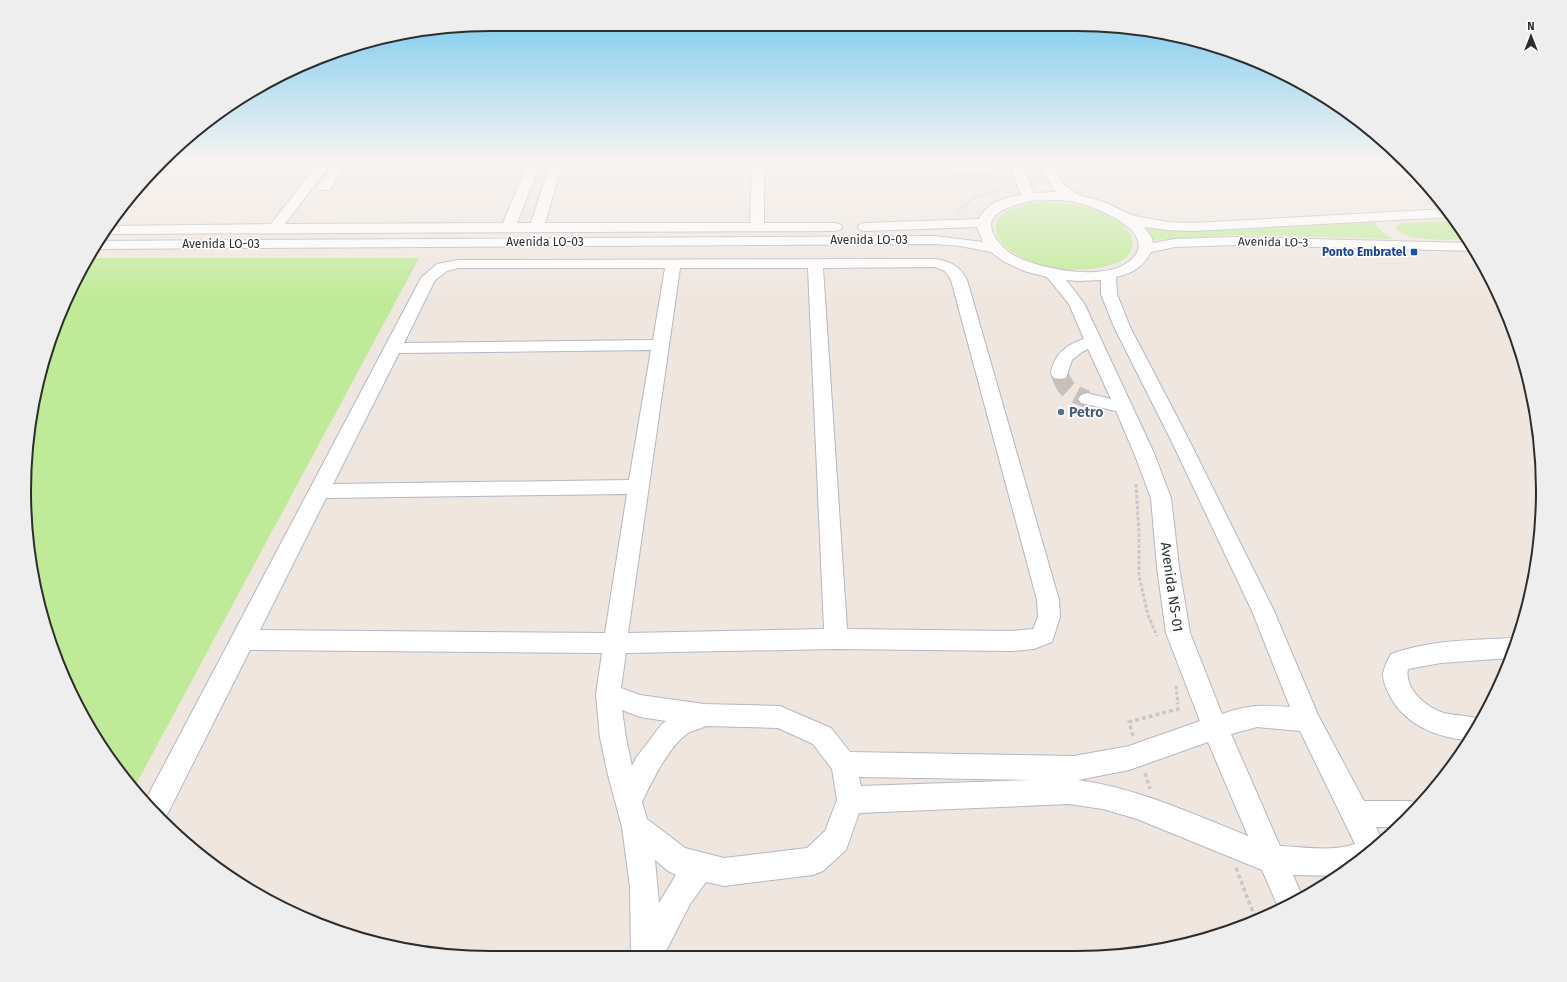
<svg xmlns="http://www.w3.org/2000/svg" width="1567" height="982" viewBox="0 0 1567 982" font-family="'Fira Sans',sans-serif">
<rect width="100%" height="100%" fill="#efe6df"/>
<path fill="#bfea97" d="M1043,202c27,0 70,5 86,30 4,7 5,13 1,20 -5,10 -18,13 -28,15 -29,7 -66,2 -91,-16 -21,-15 -21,-35 5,-44 9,-3 18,-4 27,-5z
M1454,221l14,19c-17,-1 -63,3 -72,-12v-2l5,-3z
M1374,222l8,10 11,7 -156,-4 -87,5 -7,-12 91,2z
M86,258h333l-286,532 -30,-40 -31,-53 -32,-85 -16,-121 9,-91 16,-59z"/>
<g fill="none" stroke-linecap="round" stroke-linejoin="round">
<path stroke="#c8c1bb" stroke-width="18" stroke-dasharray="18 9" stroke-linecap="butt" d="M1060,374c4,15 12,20 27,25"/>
<defs>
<path id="minor" d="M320,161h13l-48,63 218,-1 26,-62h12l-24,62h14l20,-62h12l-18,62h205l2,-62h12v62h71l5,1 2,3 -2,3 -5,1 -732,3 5,-8 163,-2z
M337,161h13l-21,29h-10l-2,-3z
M948,161h12l1,4h18l-1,-4h12l3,7 -1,3c-13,3 -28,4 -41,1z
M1009,161h12l13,32 22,-1 -18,-31h12l15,25 14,9 25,7 25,12 10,3 29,5 25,1 253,-14 5,8 -258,14 -25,-1 -24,-3 8,11 1,5 22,-4 60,-2 235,6 6,8 -241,-6 -60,2 -24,5c-9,16 -18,21 -35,25l1,17 13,33 58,111 86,173 44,104 46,86h46l9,3 -21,23h-22l7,16 -46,33 -44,-1 10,23 -24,11 -17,-39 -125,-51 -34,-10 -35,-5 -209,9 -13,37 -23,21 -10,4 -89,11 -18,-4 -16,22 -26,51h-33l-1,-68 -8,-60 -14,-52 -8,-37 -4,-44 6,-41 -352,-3 -86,171 -20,-18 277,-525 16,-14 21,-4 477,-1c15,2 25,7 32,21l92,320 1,17 -8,25 -18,7 -22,2 -176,-2 -210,4 -5,35 19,7 64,9 76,2 51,22 19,24 224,4 55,-10 71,-25 -34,-88 -9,-66 -6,-69 -17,-45 -18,-42 -35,-8 -3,-4 3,-4 6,-2 24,6 -23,-50 -6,3 -10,8 -6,18 -6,1 -6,-1 -3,-4c2,-19 16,-30 33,-35l-15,-35 -22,-27 -23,-6 -21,-10 -12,-9 -31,-6 -26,-2 -842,5 6,-8 836,-5 49,6 -6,-15 -112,4 -5,-1 -2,-3 2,-3 5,-1 114,-4c9,-17 25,-21 42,-24zM1037,200c11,1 22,-1 33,1 20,3 89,29 63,57 -23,25 -91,12 -118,-2 -9,-5 -17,-13 -21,-21 -14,-25 27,-32 43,-35zM935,267l10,4 6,9 86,320 1,17 -5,12 -21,2 -165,-2 -24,-361zM458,268h207l-12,72 -249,3 31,-63 12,-9zM680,268h128l16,361 -196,4zM1066,280l13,1 22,-1v14l13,33 56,111 82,173 38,96c-28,-2 -40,-3 -68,7l-32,-81 -11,-66 -8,-69 -17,-45 -70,-150zM651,350l-22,130 -296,4 66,-131zM627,494l-22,139 -345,-3 66,-132zM622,710l18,7 26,4 -5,4 -25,33 -4,8 -6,-28zM706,726l72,2 35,16 19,25 5,31 -12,31 -18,17 -83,10 -39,-10 -38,-29 -5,-17c10,-21 27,-56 46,-69 6,-3 12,-4 18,-7zM1257,727l43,4 55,113c-23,8 -51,3 -75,2l-49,-112zM1208,742l40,94c-55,-22 -111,-48 -170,-56l51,-10zM859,777l172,3 -170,6zM655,860l13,11 8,4 -17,28z
M1388,161h14l26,24 17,22h-8z
M1513,638l4,1 -7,19 -69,5 -33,6c-4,20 19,39 36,44 12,3 26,2 37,7l-13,20c-31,-2 -65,-16 -79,-46 -3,-6 -6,-13 -6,-20 1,-7 5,-14 8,-20 39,-14 81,-14 122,-16z"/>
</defs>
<use href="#minor" stroke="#b3b7c2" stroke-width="2"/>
<path stroke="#c8c8c8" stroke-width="2" stroke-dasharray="2 1.5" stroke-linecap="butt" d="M958,211l13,-11 34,-14 2,-3"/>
<path stroke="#c8c8c8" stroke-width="3" stroke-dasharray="3.5 2" stroke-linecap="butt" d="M1136,484l3,50v42l9,39 9,21
M1176,686l2,18"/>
<path stroke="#c8c8c8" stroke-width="3.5" stroke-dasharray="4 3" stroke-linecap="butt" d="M1133,736l-4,-14 49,-13 -1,-6
M1145,773l5,16
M1236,868l20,52"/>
<use href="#minor" fill="#fff" fill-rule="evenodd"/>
</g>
<linearGradient id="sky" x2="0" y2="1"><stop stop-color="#75c9ef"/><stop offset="0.54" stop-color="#f8f4f1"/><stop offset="1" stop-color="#f8f4f1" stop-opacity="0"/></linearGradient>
<rect width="1567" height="299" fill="url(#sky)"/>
<rect fill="#1a4fb4" stroke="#fff" stroke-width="1.5" x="1410" y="248" width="8" height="8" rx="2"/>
<circle fill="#5c6f8a" stroke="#fff" stroke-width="1.5" cx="1061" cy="412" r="4"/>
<g text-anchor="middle" stroke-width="3.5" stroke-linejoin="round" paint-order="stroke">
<g font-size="12" fill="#2d2d2d" stroke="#fff">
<text x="869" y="244">Avenida LO-03</text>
<text x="545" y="246">Avenida LO-03</text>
<text transform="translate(1273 242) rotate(1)" y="4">Avenida LO-3</text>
<text x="221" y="248">Avenida LO-03</text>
</g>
<g font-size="12" font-weight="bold" fill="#164399" stroke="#fff" text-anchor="end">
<text x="1406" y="256">Ponto Embratel</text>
</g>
<g font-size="14" font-weight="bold" fill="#4e5e75" stroke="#fff" text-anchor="start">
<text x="1069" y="417">Petro</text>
</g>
<g font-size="14" fill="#2d2d2d" stroke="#fff">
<text transform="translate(1172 587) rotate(82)" y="5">Avenida NS-01</text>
</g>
</g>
<path d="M0 0H1567V982H0ZM491 31H1076A460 460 0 0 1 1536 491V491A460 460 0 0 1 1076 951H491A460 460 0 0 1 31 491V491A460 460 0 0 1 491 31Z" fill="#eee" fill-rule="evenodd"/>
<path fill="none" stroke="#2d2d2d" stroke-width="2" d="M491 31H1076A460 460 0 0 1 1536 491V491A460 460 0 0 1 1076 951H491A460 460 0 0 1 31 491V491A460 460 0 0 1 491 31Z"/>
<g transform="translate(1531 36)" stroke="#ffffff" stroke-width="3" paint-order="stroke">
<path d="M0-3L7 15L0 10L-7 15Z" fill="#2d2d2d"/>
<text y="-6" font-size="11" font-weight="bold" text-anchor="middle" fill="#2d2d2d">N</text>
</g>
</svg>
